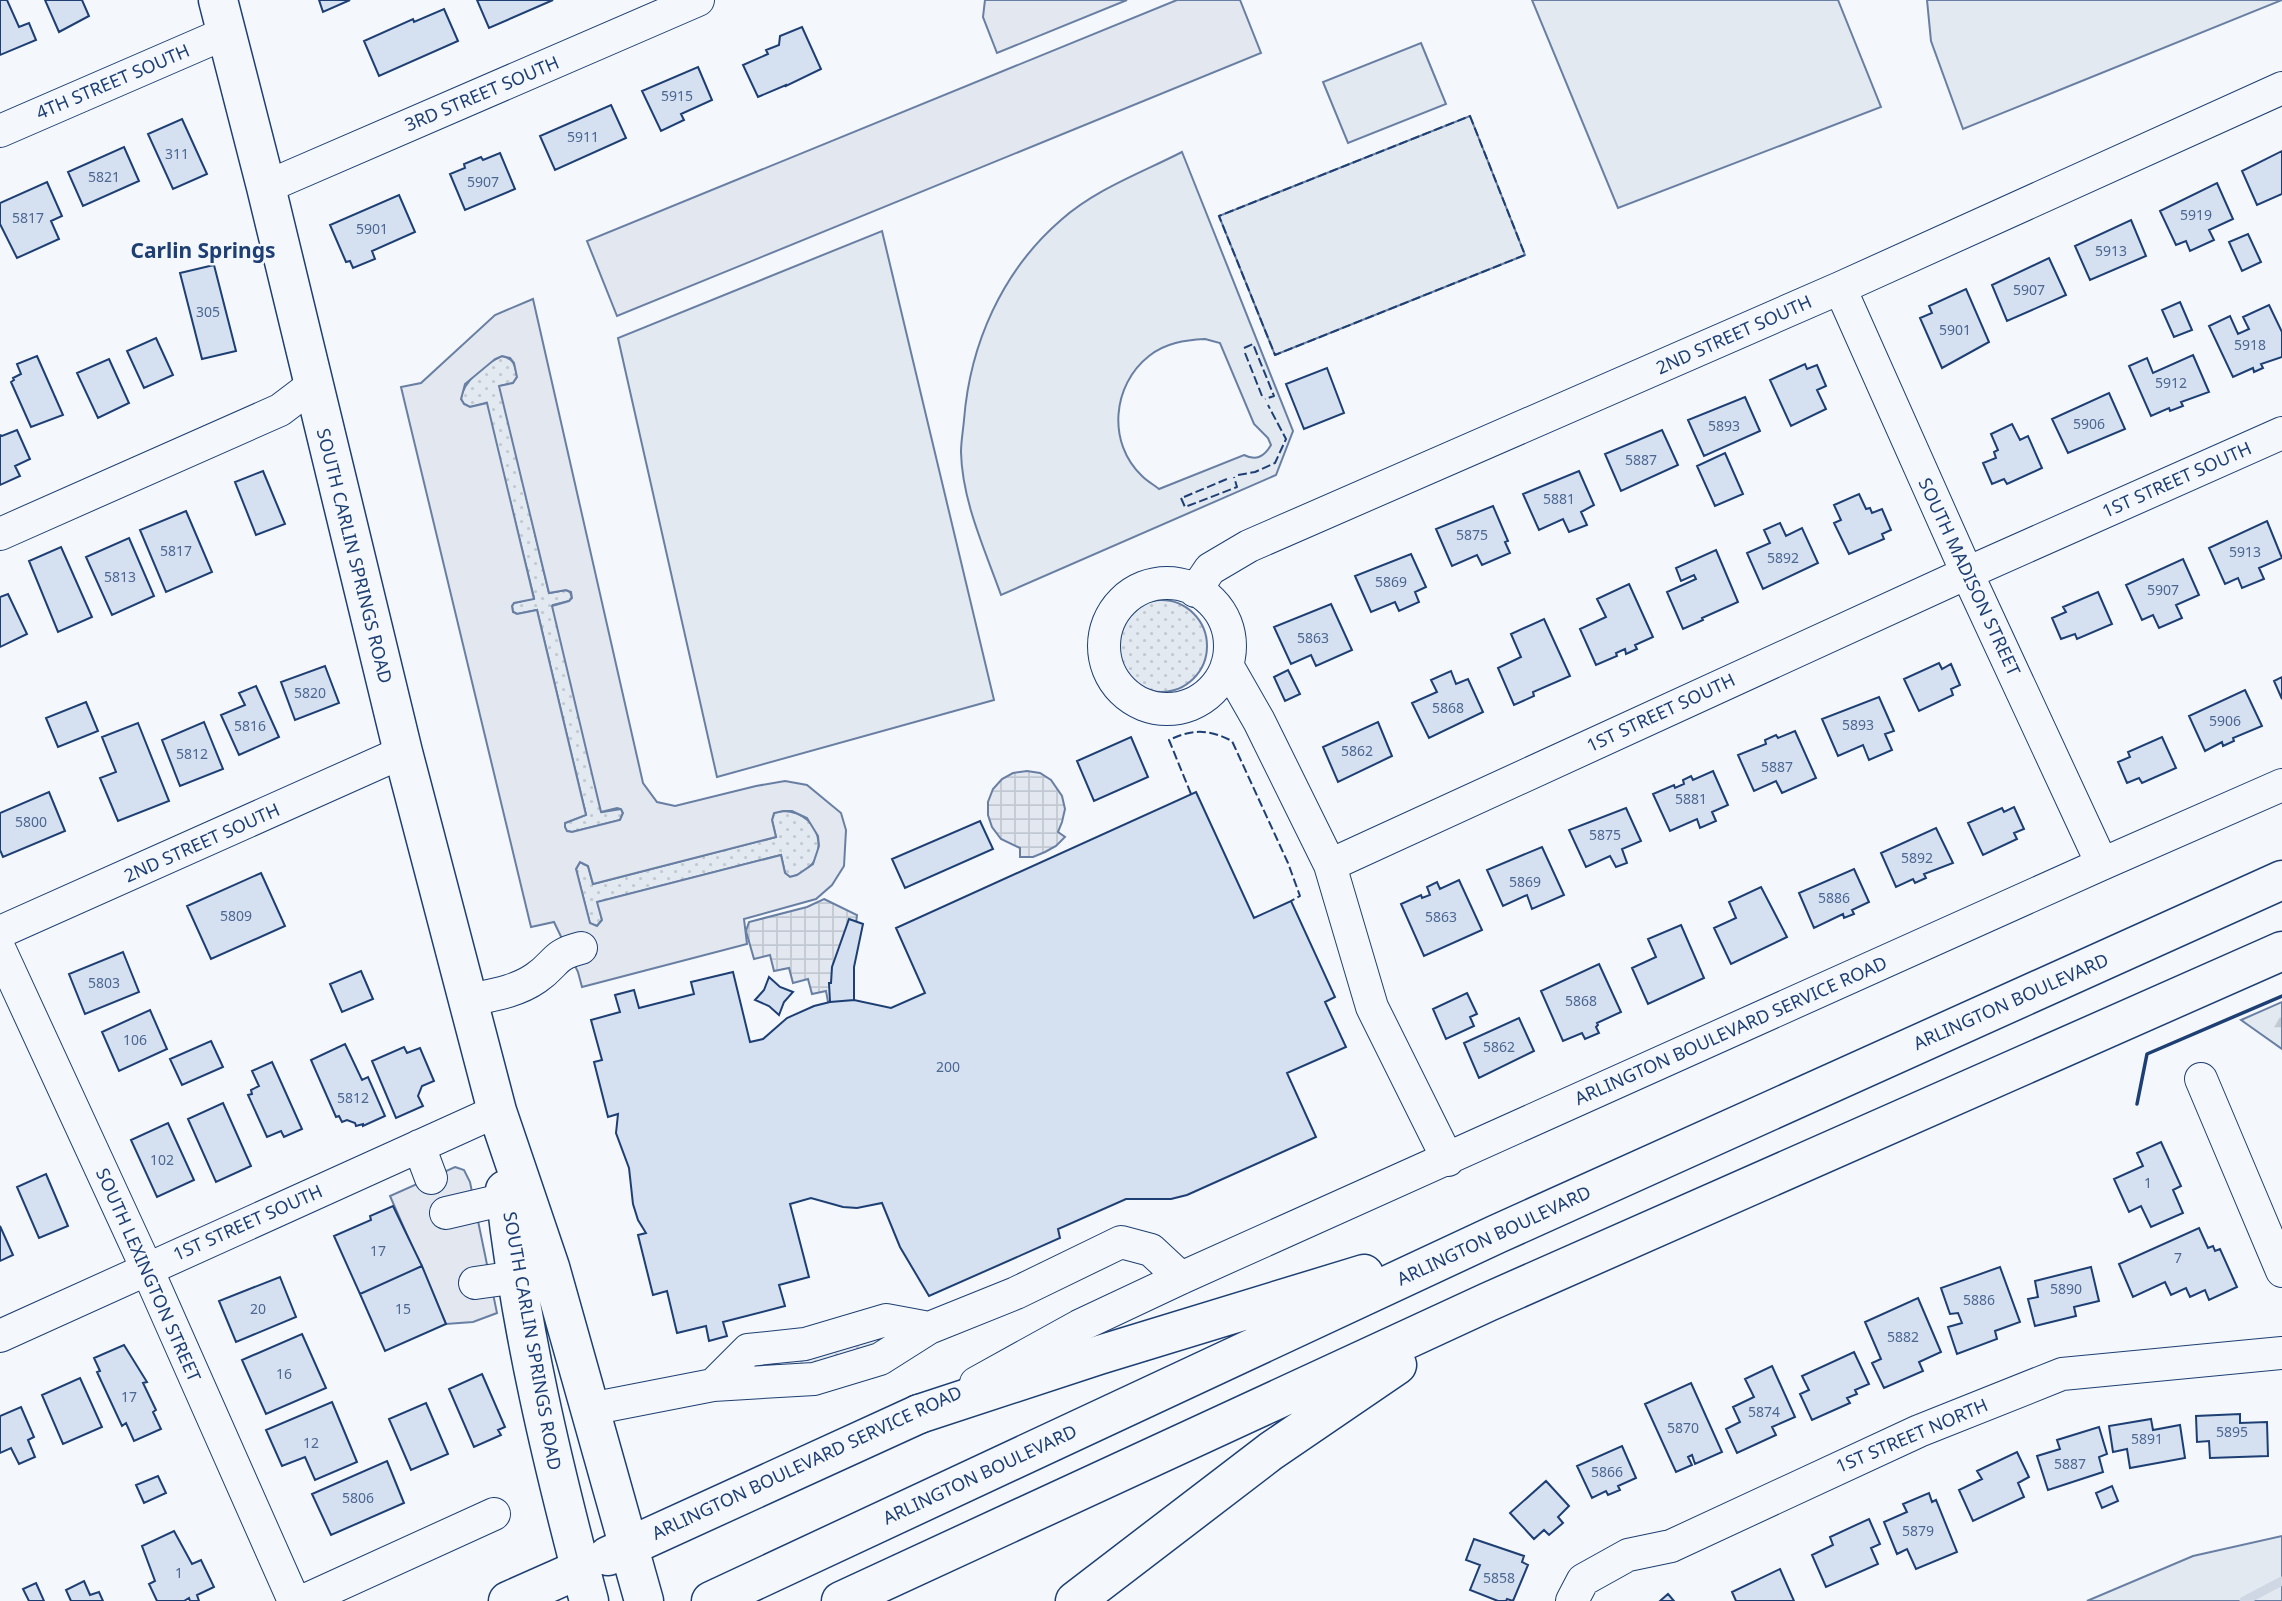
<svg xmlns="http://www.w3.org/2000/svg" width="2282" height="1601" viewBox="0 0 2282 1601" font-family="'Noto Sans',sans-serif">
<defs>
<pattern id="grass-dots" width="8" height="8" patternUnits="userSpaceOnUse" patternTransform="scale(1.75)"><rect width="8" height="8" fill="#e3e9f0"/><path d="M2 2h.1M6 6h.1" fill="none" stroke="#c2c9d1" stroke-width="1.8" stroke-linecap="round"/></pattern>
<pattern id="forest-firs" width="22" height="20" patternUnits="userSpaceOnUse" patternTransform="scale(1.75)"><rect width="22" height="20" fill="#e3e9f0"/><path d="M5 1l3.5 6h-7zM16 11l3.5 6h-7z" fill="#c2c9d1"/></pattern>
<pattern id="plaza-grid" width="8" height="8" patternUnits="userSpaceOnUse" patternTransform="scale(1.75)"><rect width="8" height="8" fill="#e3e8f0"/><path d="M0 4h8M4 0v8" fill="none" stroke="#c2c8d1"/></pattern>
</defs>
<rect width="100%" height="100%" fill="#f4f7fb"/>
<path fill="url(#grass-dots)" stroke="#687fa3" stroke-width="2" d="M502,356c13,3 13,10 15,21l-4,6 -13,3 49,207 17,-3 4,2 2,6 -3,3 -16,4 49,207 19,-3 2,4 -3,7 -48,12 -5,-1 -3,-4 1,-4 21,-8 -49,-205 -20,4 -4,-2 -1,-6 2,-3 20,-5 -48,-195 -16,4 -6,-3 -3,-5c2,-18 25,-36 41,-43z
M1115 646a46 46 0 1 1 92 0a46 46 0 1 1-92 0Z
M783,811c43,1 49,58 7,66l-5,-4 -4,-18 -183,47 4,18 -5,6 -7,-2 -14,-55 4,-7 8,4 5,18 183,-47 -4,-17 2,-7z
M886,1334v8l-65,21 -69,8 -1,-9z"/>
<path fill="url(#forest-firs)" stroke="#687fa3" stroke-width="2" d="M2282,1002v47l-41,-29z"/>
<path fill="#e3e9f0" stroke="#687fa3" stroke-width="2" fill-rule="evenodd" d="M1532,0h306l43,107 -263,101z
M1927,0h355l-319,129 -32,-88z
M1421,43l25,61 -98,39 -25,-61z
M1470,116l55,139 -250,100 -56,-139z
M1182,152l111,279 -17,44 -275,120c-16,-45 -39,-94 -40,-143 0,-10 2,-21 3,-32 6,-76 38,-149 97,-200 35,-31 80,-47 121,-68zM1205,339l15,4 34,81 14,14 3,7c-7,12 -15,16 -27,10l-85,34c-5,-4 -12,-8 -17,-13 -35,-33 -30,-91 7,-120 16,-13 36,-16 56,-17z
M882,231l112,469 -277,77 -99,-439z
M2282,1536v65h-195l106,-45z"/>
<path fill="#e3e8f0" stroke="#687fa3" stroke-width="2" fill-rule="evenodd" d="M985,0h142l-130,53 -14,-36z
M1177,0h63l21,53 -644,263 -30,-75z
M533,299l110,484 14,19 18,4 81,-20 29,-5 22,4 34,28 5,17 -2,36 -12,19 -16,14 -72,20 3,25 -165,43 -4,-15 -24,-50 -23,5 -130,-540 20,-4 74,-68zM502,356l8,2 4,5 3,14 -4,6 -14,3 50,207 17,-3 5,2 1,6 -3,3 -17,5 49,206 16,-4 4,1 2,4 -3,7 -48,12 -5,-1 -2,-4v-4l21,-8 -49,-205 -20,4 -4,-2 -1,-6 2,-3 20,-4 -47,-196 -17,4 -6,-3 -3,-5 4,-15 30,-25zM783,811h9l15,7 11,18 1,10 -6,18 -16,11 -7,2 -5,-4 -4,-18 -184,47 5,18 -5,6 -7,-3 -14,-54 4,-7 8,4 5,18 183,-47 -4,-17 2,-7z
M455,1167l9,3 6,12 27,131 -24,9 -27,2 -56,-128z"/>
<path fill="url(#plaza-grid)" stroke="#687fa3" stroke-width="2" d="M1027,771l13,2 11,7 11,16 3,13 -3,13 -4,10 7,5 -9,9 -11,6 -12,5h-13v-9l-19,-9 -9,-12 -4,-12v-13l5,-13 9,-10 11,-6z
M824,899l33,16 -10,85 -19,2 -2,-11 -14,3 -4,-15 -15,4 -4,-15 -15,3 -4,-16 -16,4 -8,-28 3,-9 58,-15z"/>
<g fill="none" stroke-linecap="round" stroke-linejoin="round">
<path stroke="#cfd7e4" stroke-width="9" d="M2244,1601l38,-20"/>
</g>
<path fill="#d5e0f0" stroke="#1d3f73" stroke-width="2" d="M0,0h7l12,27 10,-4 7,17 -36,15z
M45,0h37l7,16 -30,16z
M319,0h31l-27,12z
M477,0h76l-64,28z
M444,9l14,32 -79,35 -15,-35 49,-22 1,3z
M802,27l19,42 -35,17v-1l-28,12 -15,-32 25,-11 -2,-4 13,-5 1,-9z
M698,67l14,33 -31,14 3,6 -23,11 -19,-40z
M611,105l15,33 -71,32 -15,-34z
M182,119l25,55 -34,15 -25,-55z
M124,147l15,34 -56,25 -15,-34z
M2282,151v43l-25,11 -15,-34z
M500,153l15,36 -50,21 -15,-36 15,-6 -1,-4 17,-7 2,3z
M47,182l15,34 -11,5 8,18 -42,19 -17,-34v-21z
M2217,183l16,36 -24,11 5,10 -24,11 -4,-10 -10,4 -16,-34z
M399,195l16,37 -43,19 3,8 -22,9 -3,-7 -4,1 -16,-37z
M2131,220l15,36 -56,24 -15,-34z
M2248,234l13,28 -19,9 -13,-29z
M2049,258l17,37 -59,26 -15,-36z
M214,265l22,86 -34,8 -22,-86z
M1966,289l23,53 -47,26 -22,-50 12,-5 -3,-7z
M2180,302l12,28 -18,7 -12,-27z
M2269,305l13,27v25l-21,7 2,4 -9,4 -1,-4 -20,9 -24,-51 21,-10 8,18 11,-5 -6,-12z
M156,338l17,37 -29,13 -17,-37z
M2193,355l16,37 -28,10 2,4 -13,5 -1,-3 -18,8 -22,-50 18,-8 6,15z
M37,356l26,59 -32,12 -20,-45 3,-2 -1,-2 8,-4 -4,-10z
M109,359l20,44 -31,15 -21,-45z
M1805,364l2,5 10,-4 9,21 -9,4 9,19 -35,17 -21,-46z
M1327,368l17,45 -40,16 -18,-45z
M2109,393l16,36 -57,24 -16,-34z
M1745,397l15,34 -56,25 -16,-36z
M2012,424l8,16 8,-4 14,32 -35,16 -3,-5 -12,5 -9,-21 13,-5 -2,-6 4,-2 -7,-16z
M17,430l13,29 -15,7 5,10 -20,9v-50l2,1z
M1662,430l16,35 -57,26 -16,-37z
M1725,453l18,41 -28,12 -18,-40z
M263,471l22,53 -29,11 -21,-53z
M1579,471l15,34 -13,7 6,13 -18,7 -6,-13 -24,11 -16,-36z
M1859,494l7,15 4,-1 2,5 10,-4 9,21 -9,4 2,5 -35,15 -15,-31 7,-3 -7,-15z
M1493,506l15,35 -3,1 5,11 -28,12 -5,-10 -25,11 -16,-37z
M186,511l26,61 -46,20 -26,-62z
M2267,521l15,37 -23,10 5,11 -22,9 -4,-10 -13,6 -16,-36z
M1780,523l6,13 16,-8 16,35 -55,26 -16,-36 23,-10 -6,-13z
M129,538l25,58 -42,19 -26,-58z
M61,547l31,70 -34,15 -29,-71z
M1716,550l22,52 -36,16 1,2 -20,9 -16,-37 29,-13 -2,-4 -13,6 -5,-13z
M1411,554l15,33 -11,5 4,10 -20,9 -4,-9 -24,10 -16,-36z
M2183,559l16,36 -23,10 6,13 -23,10 -6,-13 -11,5 -16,-35z
M1629,584l24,53 -18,8 2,4 -11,5 -1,-5 -9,4 1,3 -21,9 -16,-36 26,-12 -9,-18z
M2098,592l14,32 -35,15 -2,-5 -14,5 -9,-21 14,-6 -3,-5z
M8,594l19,40 -27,13v-50z
M1331,604l21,46 -36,16 -5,-11 -20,9 -17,-37z
M1544,619l26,57 -37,16 1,4 -20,9 -16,-37 23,-11 -10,-23z
M1939,663l3,6 9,-5 9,21 -9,4 2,6 -34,16 -15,-32z
M325,666l14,37 -44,17 -14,-38z
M1288,670l12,24 -15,7 -11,-24z
M1451,671l5,13 12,-5 15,33 -54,26 -17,-35 25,-11 -6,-12z
M2282,677v22l-8,-18z
M256,686l23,51 -40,18 -18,-40 24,-10 -6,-12z
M2245,690l17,36 -29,12 1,3 -11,5 -1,-4 -17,9 -16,-35z
M1879,697l15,34 -9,3 7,16 -23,10 -6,-15 -25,11 -16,-37z
M86,702l12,29 -40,16 -12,-29z
M204,722l19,47 -43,17 -18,-46z
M1378,722l14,34 -54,26 -15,-35z
M138,723l31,78 -51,20 -18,-43 16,-6 -14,-35z
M1795,731l21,47 -34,15 -6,-12 -22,10 -16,-36 28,-11 -1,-4 11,-5 2,3z
M1131,737l17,40 -54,24 -17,-40z
M2162,737l14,31 -34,15 -3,-5 -12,5 -9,-21 12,-5 -2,-5z
M1713,771l15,34 -16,7 4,9 -16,7 -3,-9 -27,12 -17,-37 21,-9 1,3 9,-4 -1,-4 8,-4 2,4z
M49,792l16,39 -62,26 -3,-7v-37z
M1196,792l58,126 37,-17 44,96 -10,5 21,45 -59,26 29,64 -129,58 -16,4h-45l-68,30 2,9 -131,58 -29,-49 -18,-44 -25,5 -14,-1 -32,-9 -21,6 19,73 -30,8 6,21 -62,16 4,14 -18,5 -3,-15 -29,7 -10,-42 -14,4 -15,-60 8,-2 -8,-13 -5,-16 -4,-36 -13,-35 2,-19 -10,3 -14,-55 8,-2 -11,-40 29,-8 -5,-17 19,-5 5,18 55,-14 -3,-12 42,-10 17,70 13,-3 24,-21 27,-12 16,-4 24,-2 37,8 34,-15 -29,-65z
M2014,807l10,22 -10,4 3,6 -34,16 -15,-32 34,-15 2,4z
M1626,808l15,33 -19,8 5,14 -11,4 -6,-11 -24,11 -17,-37z
M980,821l13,28 -88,39 -13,-29z
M1936,828l17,35 -29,11 2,4 -11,5 -2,-4 -17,8 -15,-34z
M1542,847l22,48 -32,14 -5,-14 -24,11 -16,-36z
M1854,869l15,33 -17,8 2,4 -10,4 -1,-4 -29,14 -15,-35z
M261,873l24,53 -74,33 -24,-53z
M1459,880l23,50 -58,26 -23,-52 20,-9 1,3 8,-3 -3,-8 10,-5 3,7z
M1761,887l26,50 -56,27 -17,-36 22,-10 -7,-16z
M849,919l14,5 -9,43v33l-24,2 -1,-19h2l1,-16z
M1681,925l23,53 -56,26 -16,-36 24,-11 -8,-18z
M123,952l16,40 -54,22 -16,-40z
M1599,964l22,48 -24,11 1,2 -2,2 3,6 -14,6 -3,-6 -19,8 -22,-50z
M361,971l12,28 -31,13 -12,-28z
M769,977l11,10 13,5 -9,10 -5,13 -10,-9 -14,-6 9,-10z
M1467,993l10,21 -7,3 4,9 -28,13 -13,-30z
M150,1010l17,39 -48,22 -17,-39z
M1519,1018l15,33 -55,27 -15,-35z
M211,1041l12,26 -41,18 -12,-26z
M345,1044l17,36 6,-3 17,39 -22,10v-2l-7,2 -1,-3 -8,-3 -5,2 -3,-6 -3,1 -25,-57z
M404,1047l3,6 13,-5 14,33 -12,5 -4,10 5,10 -27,12 -24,-57z
M272,1062l30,67 -18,8 -3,-6 -14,6 -19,-42 4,-1 -1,-4 8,-4 -7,-15z
M223,1103l28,63 -35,16 -28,-63z
M168,1123l26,57 -37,17 -26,-57z
M2161,1142l20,44 -8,4 10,23 -32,14 -10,-21 -12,6 -15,-33 29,-13 -6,-13z
M46,1174l22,52 -29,12 -22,-51z
M393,1206l29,60 -62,28 -26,-58 37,-16 -1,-4z
M0,1226l13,29 -13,6z
M2199,1228l9,20 5,-2 2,5 5,-2 17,38 -28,13 -4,-10 -15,7 -4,-9 -15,7 -6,-13 -32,15 -14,-33z
M422,1266l24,58 -61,27 -25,-57z
M2000,1267l20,55 -25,9 2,8 -40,15 -9,-27 14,-4 -4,-10 -8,1 -9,-26z
M2091,1267l8,34 -25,6 2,9 -41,10 -7,-27 10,-2 -3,-16z
M280,1277l16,40 -60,25 -17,-41z
M1918,1298l23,54 -22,10 4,9 -39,17 -12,-25 9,-4 -16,-37z
M302,1334l24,54 -60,26 -24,-54z
M124,1345l23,37 -4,1 13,27 -3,2 8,17 -27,12 -8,-18 -4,3 -25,-54 3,-1 -6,-13z
M1854,1352l15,32 -14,6 2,4 -10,4 3,5 -38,17 -12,-26 9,-4 -7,-14z
M1772,1366l23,51 -23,10 4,8 -39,18 -11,-24 14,-7 -7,-15 21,-10 -9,-18z
M482,1374l23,53 -7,3 3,5 -27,12 -25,-58z
M80,1378l22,49 -39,17 -21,-49z
M1691,1383l31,69 -27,12 -3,-9 -4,2 4,8 -16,7 -31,-68z
M332,1402l25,60 -42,18 -10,-23 -23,9 -16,-36z
M426,1403l22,51 -37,16 -22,-51z
M21,1407l13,30 -6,3 7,17 -16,7 -8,-16 -11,5v-37z
M2240,1414v9l27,-1 1,34 -58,2 -1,-17 -12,1 -1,-26z
M2151,1419l2,11 27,-5 5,33 -55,10 -3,-19 -14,3 -4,-26z
M2099,1427l8,27 -8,3 4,15 -55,18 -11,-34 23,-7 -3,-9z
M1622,1446l14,32 -18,8 2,4 -12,5 -2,-4 -14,7 -15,-32z
M2017,1452l12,25 -11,6 6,14 -51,24 -14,-31 23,-11 -5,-8z
M387,1461l17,42 -73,32 -19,-41z
M158,1476l8,17 -22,10 -8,-18z
M1546,1481l23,25 -11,11 5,6 -14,12 -5,-5 -10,9 -24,-26z
M2112,1486l6,15 -16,7 -6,-15z
M1929,1493l3,9 4,-2 21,52 -41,17 -9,-20 -10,5 -13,-32 23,-10 -4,-8z
M1869,1519l11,25 -9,4 7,16 -52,23 -14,-32 21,-10 -3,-8z
M174,1531l18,33 9,-4 13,27 -17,8 2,6h-9l-1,-3 -5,3h-27l-8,-17 6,-3 -13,-35z
M1474,1539l50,17 -2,6 6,3 -15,36 -6,-2 -1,2h-8l-28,-11 10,-25 -14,-5z
M1780,1569l14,32h-58l-4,-9z
M84,1581l6,14 9,-3 4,9h-32l-5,-11z
M36,1583l8,18h-15l-6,-12z
M1668,1594l6,7h-14z"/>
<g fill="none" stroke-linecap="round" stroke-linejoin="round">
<defs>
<path id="minor" d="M0,131l226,-98
M266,187l432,-187
M1840,288l127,285 135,291
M0,534l280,-124 33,-25
M1104 646a63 63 0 1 1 126 0a63 63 0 1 1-126 0Z
M1195,591l15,-22 39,-23 591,-258 442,-200
M1227,665l32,56 71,144
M0,932l403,-180
M0,950l147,319 147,332
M468,1000c24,-5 48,-8 68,-22 21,-14 16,-23 45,-30
M2201,1079l81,192
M419,1146l12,32
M1448,1160l-76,-153 -42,-142 637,-292 315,-140
M446,1213l60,-14
M475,1283l42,-6
M0,1336l497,-225
M976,1383l103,-57 102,-48 921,-414 180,-79
M713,1385l35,-35 57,-6 81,-24 43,8
M590,1409l123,-24 101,-6 66,-20 49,-31 87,-35 105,-51 30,8 30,28
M303,1601l191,-87
M1572,1601l11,-21 45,-25 43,-9 248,-115 143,-57 220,-21"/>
<path id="major" d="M218,0l48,187 137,565 94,359 53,156 94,334
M505,1190c15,139 48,276 84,411
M608,1556l311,-142"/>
<path id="highway" d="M919,1414l180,-59 265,-81
M508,1601l72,-32
M711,1601l786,-367 785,-354
M841,1601l647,-299 794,-351
M1075,1601l196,-150 126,-86"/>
</defs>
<use href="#minor" stroke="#1d3f73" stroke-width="34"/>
<use href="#major" stroke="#1d3f73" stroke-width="41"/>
<use href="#highway" stroke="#1d3f73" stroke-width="41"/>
<use href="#minor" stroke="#f4f7fb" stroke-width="32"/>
<use href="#major" stroke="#f4f7fb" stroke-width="38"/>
<use href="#highway" stroke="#f4f7fb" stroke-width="38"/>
<path stroke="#1d3f73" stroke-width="2" stroke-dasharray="9 3.5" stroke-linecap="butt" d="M1470,116l55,139 -250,100 -56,-139z
M1244,348l9,-4 21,52 -9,3
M1245,353l17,43
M1238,475l17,-3 20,-9 11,-24 -18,-34
M1184,497l43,-18
M1181,498l4,9 52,-20 -3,-10
M1191,794l-22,-54c23,-11 40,-11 63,1l56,122 12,33 -9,5"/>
<path stroke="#1d3f73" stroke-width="3.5" d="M2137,1104l10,-50 135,-58"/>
</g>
<g text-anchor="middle" stroke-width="5" stroke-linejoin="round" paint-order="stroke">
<g font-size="14" fill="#4b6792">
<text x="677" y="101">5915</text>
<text x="583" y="142">5911</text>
<text x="177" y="159">311</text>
<text x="104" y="182">5821</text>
<text x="483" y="187">5907</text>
<text x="2196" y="220">5919</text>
<text x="28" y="223">5817</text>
<text x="372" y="234">5901</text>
<text x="2111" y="256">5913</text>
<text x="2029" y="295">5907</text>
<text x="208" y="317">305</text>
<text x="1955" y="335">5901</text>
<text x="2250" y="350">5918</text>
<text x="2171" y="388">5912</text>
<text x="2089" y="429">5906</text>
<text x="1724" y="431">5893</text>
<text x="1641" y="465">5887</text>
<text x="1559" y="504">5881</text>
<text x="1472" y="540">5875</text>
<text x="176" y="556">5817</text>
<text x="2245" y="557">5913</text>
<text x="1783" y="563">5892</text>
<text x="120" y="582">5813</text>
<text x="1391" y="587">5869</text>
<text x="2163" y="595">5907</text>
<text x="1313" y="643">5863</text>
<text x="310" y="698">5820</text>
<text x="1448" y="713">5868</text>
<text x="2225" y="726">5906</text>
<text x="1858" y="730">5893</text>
<text x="250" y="731">5816</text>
<text x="1357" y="756">5862</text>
<text x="192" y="759">5812</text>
<text x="1777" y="772">5887</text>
<text x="1691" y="804">5881</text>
<text x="31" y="827">5800</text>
<text x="1605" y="840">5875</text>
<text x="1917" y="863">5892</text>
<text x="1525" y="887">5869</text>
<text x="1834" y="903">5886</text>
<text x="236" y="921">5809</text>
<text x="1441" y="922">5863</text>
<text x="104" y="988">5803</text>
<text x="1581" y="1006">5868</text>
<text x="135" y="1045">106</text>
<text x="1499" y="1052">5862</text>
<text x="948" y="1072">200</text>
<text x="353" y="1103">5812</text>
<text x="162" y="1165">102</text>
<text x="2148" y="1188">1</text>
<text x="378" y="1256">17</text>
<text x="2178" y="1263">7</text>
<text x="2066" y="1294">5890</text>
<text x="1979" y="1305">5886</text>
<text x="258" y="1314">20</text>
<text x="403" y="1314">15</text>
<text x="1903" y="1342">5882</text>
<text x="284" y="1379">16</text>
<text x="129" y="1402">17</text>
<text x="1764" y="1417">5874</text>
<text x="1683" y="1433">5870</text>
<text x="2232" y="1437">5895</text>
<text x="2147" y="1444">5891</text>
<text x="311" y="1448">12</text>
<text x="2070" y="1469">5887</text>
<text x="1607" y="1477">5866</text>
<text x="358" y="1503">5806</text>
<text x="1918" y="1536">5879</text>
<text x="179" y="1578">1</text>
<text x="1499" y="1583">5858</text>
</g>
<g font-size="18" fill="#1d3f73" stroke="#f4f7fb">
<text transform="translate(113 82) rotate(-23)" y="6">4TH STREET SOUTH</text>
<text transform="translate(482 94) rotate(-23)" y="6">3RD STREET SOUTH</text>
<text transform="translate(1734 335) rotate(-24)" y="6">2ND STREET SOUTH</text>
<text transform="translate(2177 480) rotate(-24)" y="6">1ST STREET SOUTH</text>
<text transform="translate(354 556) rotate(76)" y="6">SOUTH CARLIN SPRINGS ROAD</text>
<text transform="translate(1969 577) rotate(65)" y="6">SOUTH MADISON STREET</text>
<text transform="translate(1661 713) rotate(-25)" y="6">1ST STREET SOUTH</text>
<text transform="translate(202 843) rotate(-24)" y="6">2ND STREET SOUTH</text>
<text transform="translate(2011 1002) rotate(-24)" y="6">ARLINGTON BOULEVARD</text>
<text transform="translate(1731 1031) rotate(-24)" y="6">ARLINGTON BOULEVARD SERVICE ROAD</text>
<text transform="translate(248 1223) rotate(-24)" y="6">1ST STREET SOUTH</text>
<text transform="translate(1494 1236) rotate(-25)" y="6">ARLINGTON BOULEVARD</text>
<text transform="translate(148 1275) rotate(66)" y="6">SOUTH LEXINGTON STREET</text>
<text transform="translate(532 1341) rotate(80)" y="6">SOUTH CARLIN SPRINGS ROAD</text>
<text transform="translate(1912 1436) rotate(-23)" y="6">1ST STREET NORTH</text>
<text transform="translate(807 1463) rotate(-25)" y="6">ARLINGTON BOULEVARD SERVICE ROAD</text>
<text transform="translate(980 1475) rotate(-25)" y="6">ARLINGTON BOULEVARD</text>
</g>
<g font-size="21" font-weight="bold" fill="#1d3f73" stroke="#f4f7fb">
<text x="203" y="258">Carlin Springs</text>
</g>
</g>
</svg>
